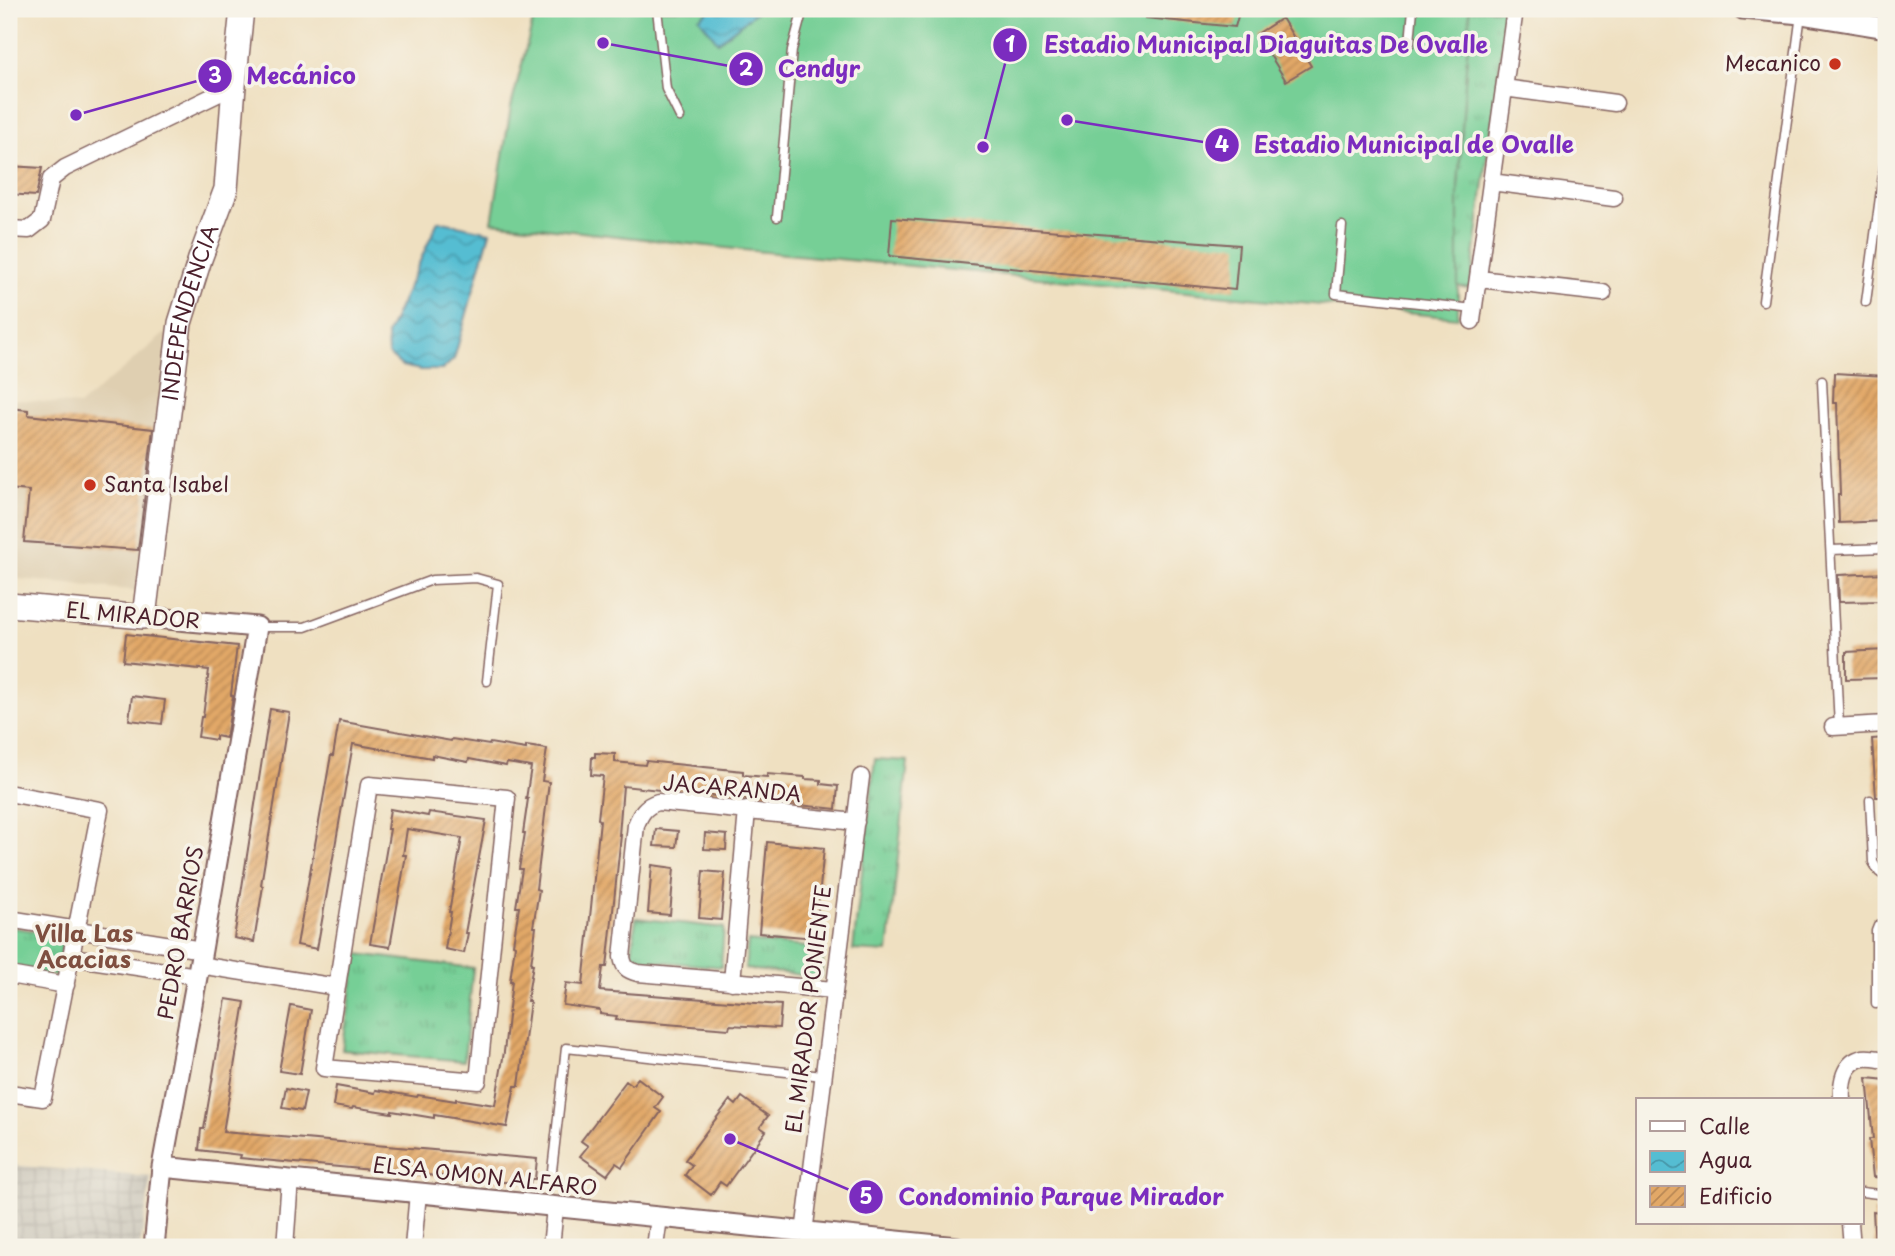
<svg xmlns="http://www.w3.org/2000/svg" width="1895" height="1256" viewBox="0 0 1895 1256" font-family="'Playpen Sans',sans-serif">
<defs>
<pattern id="industrial-grid" width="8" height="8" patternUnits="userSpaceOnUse" patternTransform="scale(1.75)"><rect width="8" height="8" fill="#c9c4b8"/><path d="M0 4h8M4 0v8" fill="none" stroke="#aea89e"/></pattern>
<pattern id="grass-tufts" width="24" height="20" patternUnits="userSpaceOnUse" patternTransform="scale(1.75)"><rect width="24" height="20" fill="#76cf96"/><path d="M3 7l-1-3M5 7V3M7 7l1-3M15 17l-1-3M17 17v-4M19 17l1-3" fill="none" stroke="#68b181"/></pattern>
<pattern id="water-waves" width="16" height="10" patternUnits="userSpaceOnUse" patternTransform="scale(1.75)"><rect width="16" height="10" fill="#55bdd2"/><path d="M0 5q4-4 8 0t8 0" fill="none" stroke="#4899ab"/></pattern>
<pattern id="building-hatch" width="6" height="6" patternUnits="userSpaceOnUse" patternTransform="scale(1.75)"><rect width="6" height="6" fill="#e2a867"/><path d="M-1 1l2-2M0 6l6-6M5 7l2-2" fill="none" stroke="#b98855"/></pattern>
</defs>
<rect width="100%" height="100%" fill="#f7f3e8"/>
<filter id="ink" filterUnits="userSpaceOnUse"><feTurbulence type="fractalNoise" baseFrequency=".0143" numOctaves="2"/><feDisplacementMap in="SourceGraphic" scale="14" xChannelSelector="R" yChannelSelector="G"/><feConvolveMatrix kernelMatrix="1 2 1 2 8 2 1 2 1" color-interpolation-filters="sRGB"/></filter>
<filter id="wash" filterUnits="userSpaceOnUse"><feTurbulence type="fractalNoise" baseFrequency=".00686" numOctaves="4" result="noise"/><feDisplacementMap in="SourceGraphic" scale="28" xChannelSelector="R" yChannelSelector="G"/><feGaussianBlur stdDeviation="1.57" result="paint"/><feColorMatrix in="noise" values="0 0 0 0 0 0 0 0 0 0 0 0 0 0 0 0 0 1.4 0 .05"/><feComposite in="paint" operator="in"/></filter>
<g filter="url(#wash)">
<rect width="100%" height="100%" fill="#efe0c1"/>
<path fill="#dfcfb1" d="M170,329l-31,262 -130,-13v-179l71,6z"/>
<path fill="url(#industrial-grid)" d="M9,1165l142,12 -11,70h-131z"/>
<path fill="url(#grass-tufts)" stroke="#607760" stroke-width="2" d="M1470,9h37l-37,279 -13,-2 1,-99z
M875,759l33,2 -20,191 -35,-2z
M636,918l88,10 -3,39 -80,-7 -9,-7z
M9,927l55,8 -7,41 -48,-8z
M748,941l76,8 -3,28 -76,-8z
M357,954l116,14 -9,93 -122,-11z"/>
<path fill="#76cf96" stroke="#607760" stroke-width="2" d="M536,9h934l-12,178v131l-714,-68 -252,-28 19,-115z"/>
<path fill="url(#water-waves)" stroke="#506e7e" stroke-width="2" d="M711,9h49l-42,33 -19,-24z
M438,221l52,11 -36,127 -12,11h-21l-19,-4 -14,-12 -1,-19z"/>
<g id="blocks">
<path fill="url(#building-hatch)" d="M1146,9h94l-5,18 -89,-9z
M1282,18l29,48 -25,15 -29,-47z
M9,166l33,2 -6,28 -27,-2z
M892,218l347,27 -4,45 -346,-34z
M1834,373l52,3v29h-6l3,88h3v28l-47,2 -1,-28h2l-3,-92h-4z
M9,408l19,2v5l125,14 -15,121 -114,-8 5,-51 -20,-2z
M1886,573v28l-47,1 -1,-27z
M126,634l111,12 -6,49 2,1 -7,42 -10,-2v4l-18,-3 3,-20h2l6,-47 -86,-9z
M1886,650v28l-40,1v-27z
M132,696l33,4 -3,24 -33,-4z
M270,709l19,3 -28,173 2,1 -9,56 -20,-4z
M339,721l112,20 1,-2 37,6 1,-2 36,6v-3l21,3 -5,32 7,1 -13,107 3,1 -6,37h3l-5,37h2l-6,37h3l-11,85h-4l-8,41 -73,-12v3l-42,-7v2l-39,-6 -1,2 -19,-3 3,-20 39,7 1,-3 41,7 1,-2 38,6v-2l39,6 9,-53 8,-71h-2l5,-36 -2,-1 6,-37h-3l6,-38h-3l6,-36h-2l5,-34h-2l5,-32 -24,-4 -1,3 -37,-7 -1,3 -36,-7v3l-79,-14 -36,205 -20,-4 34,-190 2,1z
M1886,738v59h-10l-4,-58z
M595,753l20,1v8l30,3 1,-4 97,10v4l24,2v-3l38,3v2l16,1v4l17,2 -2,23 -213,-23 -4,49h2l-14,132h-4l-3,24 181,14 -2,23 -49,-3 -1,4 -113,-9 1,-4 -17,-2v-4l-37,-5 3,-22 17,2 17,-165 -2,-1 5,-43 -12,-1 1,-18h3z
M390,809l38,7 1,-4 57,8 -21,113h3l-4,20 -19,-4 6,-37h-2l13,-74 -55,-9 -4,26h3l-16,92 -20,-3 20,-115h-3z
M656,829l22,2 -2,16 -22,-1z
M705,833l22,2 -1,15 -22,-1z
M767,842l57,6 -9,90 -56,-5z
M652,865l22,3 -4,47 -22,-2z
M703,871l22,2 -4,47 -22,-2z
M226,999l19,3 -22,130 314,27 -2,20h-4l-1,5 -26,-2 -264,-24 1,-3 -42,-5 2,-21h3z
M291,1006l20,4 -11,64 -21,-3z
M638,1078l25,19 -8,11 6,4 -39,55 -6,-4 -9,12 -27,-19 8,-10 -7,-5 45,-60 6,4z
M1867,1078l19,2v98l-13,-1 -4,-38h4z
M286,1088l20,4 -4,19 -20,-3z
M742,1097l26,19 -8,11 6,4 -40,55 -6,-4 -9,13 -26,-20 7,-10 -7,-5 45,-60 6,5z
M1873,1211l13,2v34h-11z"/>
</g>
</g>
<g filter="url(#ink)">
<use href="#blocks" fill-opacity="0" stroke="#846360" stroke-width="2"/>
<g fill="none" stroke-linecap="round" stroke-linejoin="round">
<defs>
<path id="service" d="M657,9l9,80 14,28
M1410,43l3,-34
M777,217l15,-167 11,-41
M1342,226l-6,68 138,15
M1763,301l38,-287
M1866,302l20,-150
M1822,381l17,346
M1831,550l55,-2
M259,627h46l127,-47 44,-2 22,6 -11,97
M1870,800l3,62 6,10 7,5
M1876,1004v-73l2,-5 8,-6
M551,1179l15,-131 257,28
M1862,1192l24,3"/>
<path id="minor" d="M1504,88l111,15
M1491,182l123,16
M9,229l20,1 13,-10 9,-41 14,-11 169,-82
M1479,279l124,14
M1472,321l43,-312
M1833,727l53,-3
M369,785l138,13 -29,283 -154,-13z
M9,919l193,31
M71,957l126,19
M199,965l138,22
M9,975l57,10
M732,982l15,-172
M834,990l-196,-17c-11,-3 -14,-5 -16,-16l14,-132c5,-12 9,-19 22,-23l198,20
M9,1093l34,5 57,-288 -87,-16
M1842,1100c-1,-16 1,-38 21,-42 7,-1 16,1 23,2
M1850,1223l2,24
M804,1233l57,-456
M285,1247l5,-67
M413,1247l5,-54
M551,1247l4,-39
M655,1247l4,-29"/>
<path id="tertiary" d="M1743,9l58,5 85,14
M144,617l113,10 -55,323 -40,217 -8,80
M162,1167l795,80"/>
<g id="secondary">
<path id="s1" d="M9,605l135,12 36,-294 20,-64 26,-70 8,-103 8,-77"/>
</g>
</defs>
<use href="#service" stroke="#846360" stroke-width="11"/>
<use href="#minor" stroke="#846360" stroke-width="19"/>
<use href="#tertiary" stroke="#846360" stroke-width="23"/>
<use href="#secondary" stroke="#846360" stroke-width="26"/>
<use href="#service" stroke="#fff" stroke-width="8"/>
<use href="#minor" stroke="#fff" stroke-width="16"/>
<use href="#tertiary" stroke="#fff" stroke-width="19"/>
<use href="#secondary" stroke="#fff" stroke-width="23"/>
</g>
</g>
<g fill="#c8321e" stroke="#f7f3e8" stroke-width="2.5">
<circle cx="1835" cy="64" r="7"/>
<circle cx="90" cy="485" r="7"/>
</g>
<g text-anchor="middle" stroke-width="7" stroke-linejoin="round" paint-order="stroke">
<g font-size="21" fill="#4a1f2b" stroke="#f7f3e8" text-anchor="end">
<text x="1821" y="71">Mecanico</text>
<text x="104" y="492" text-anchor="start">Santa Isabel</text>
</g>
<g font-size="21" fill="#4a1f2b" stroke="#f7f3e8">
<text dy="7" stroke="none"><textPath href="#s1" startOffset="444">INDEPENDENCIA</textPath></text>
<text transform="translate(133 616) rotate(5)" y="7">EL MIRADOR</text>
<text transform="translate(732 789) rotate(5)" y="7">JACARANDA</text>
<text transform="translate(181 933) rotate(-80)" y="7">PEDRO BARRIOS</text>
<text transform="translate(809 1009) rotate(-83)" y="7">EL MIRADOR PONIENTE</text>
<text transform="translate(485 1177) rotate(6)" y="7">ELSA OMON ALFARO</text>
</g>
<g font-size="23" font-weight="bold" fill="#7f4f40" stroke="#f7f3e8">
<text x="84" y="942">Villa Las<tspan x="84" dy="26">Acacias</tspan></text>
</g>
</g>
<path fill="none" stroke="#7b2cbf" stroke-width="2.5" d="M983 147L1010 45M603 43L746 69M76 115L215 76M1067 120L1222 145M730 1139L866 1197"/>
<g fill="#7b2cbf" stroke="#f7f3e8" stroke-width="2.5">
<circle cx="983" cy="147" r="7"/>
<circle cx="603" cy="43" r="7"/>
<circle cx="76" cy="115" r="7"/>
<circle cx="1067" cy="120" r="7"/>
<circle cx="730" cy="1139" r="7"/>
<circle cx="1010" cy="45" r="18"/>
<circle cx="746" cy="69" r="18"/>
<circle cx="215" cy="76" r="18"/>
<circle cx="1222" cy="145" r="18"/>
<circle cx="866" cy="1197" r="18"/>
</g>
<g font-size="21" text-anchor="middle" font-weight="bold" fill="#fff">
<text x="1010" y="52">1</text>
<text x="746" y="76">2</text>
<text x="215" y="83">3</text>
<text x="1222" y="152">4</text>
<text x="866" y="1204">5</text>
</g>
<g font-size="23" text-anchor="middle" font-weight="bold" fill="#7b2cbf" stroke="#f7f3e8" stroke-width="7" stroke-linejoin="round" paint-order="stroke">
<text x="1266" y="53">Estadio Municipal Diaguitas De Ovalle</text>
<text x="819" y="77">Cendyr</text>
<text x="301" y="84">Mecánico</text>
<text x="1414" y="153">Estadio Municipal de Ovalle</text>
<text x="1061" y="1205">Condominio Parque Mirador</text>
</g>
<rect width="1895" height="1256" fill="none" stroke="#f7f3e8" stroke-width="35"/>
<rect x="1636" y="1098" width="228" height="126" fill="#f7f3e8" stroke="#b29e9c" stroke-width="2"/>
<rect x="1650" y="1121" width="35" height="10" fill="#ffffff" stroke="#b29e9c" stroke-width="2"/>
<text x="1699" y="1134" font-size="21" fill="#4a1f2b">Calle</text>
<rect x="1650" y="1151" width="35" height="21" fill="url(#water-waves)" stroke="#b29e9c" stroke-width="2"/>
<text x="1699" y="1168" font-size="21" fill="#4a1f2b">Agua</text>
<rect x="1650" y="1186" width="35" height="21" fill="url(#building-hatch)" stroke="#b29e9c" stroke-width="2"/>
<text x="1699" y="1204" font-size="21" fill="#4a1f2b">Edificio</text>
</svg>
